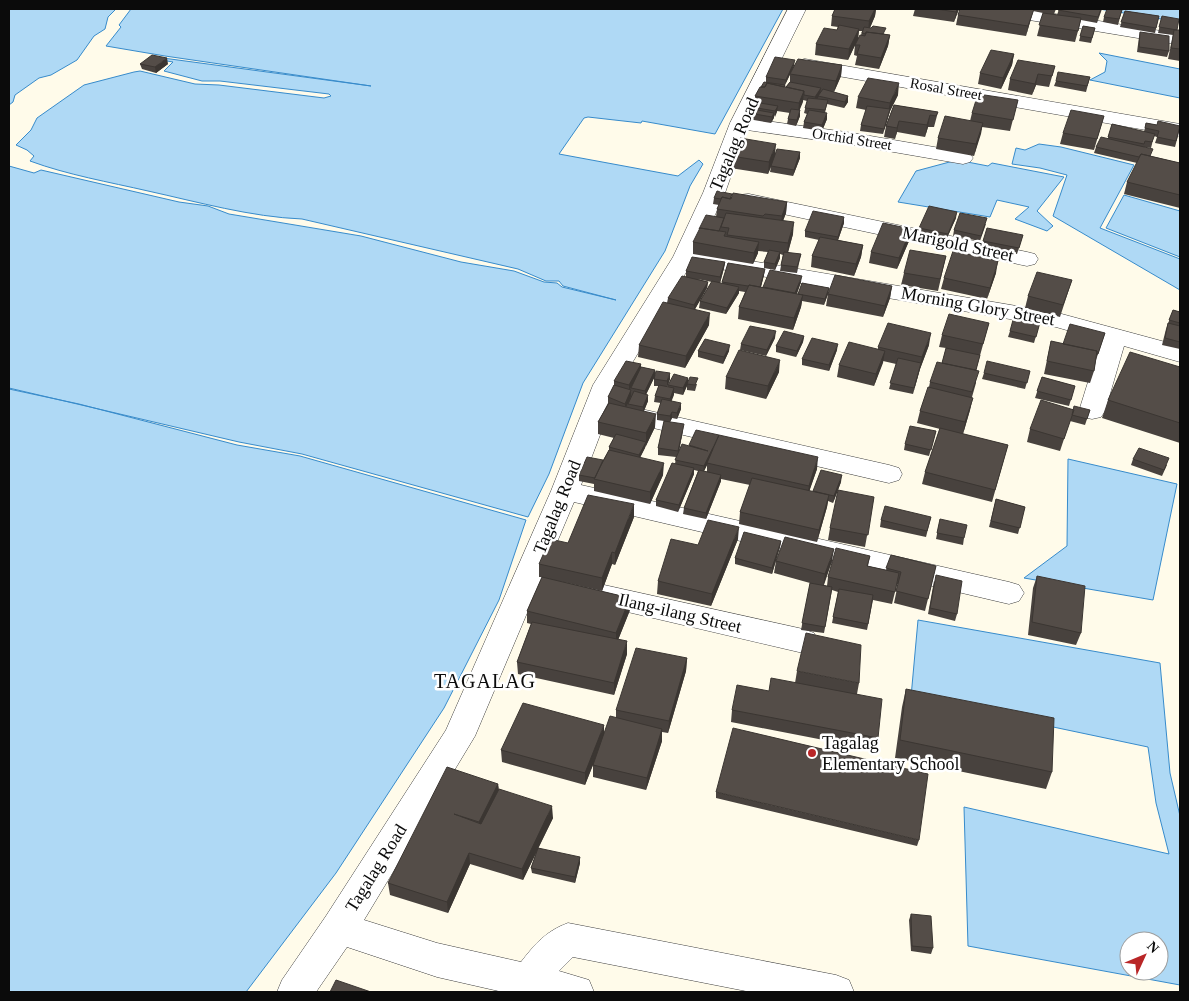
<svg xmlns="http://www.w3.org/2000/svg" width="1189" height="1001" viewBox="0 0 1189 1001" font-family="'Times New Roman',serif">
<rect width="100%" height="100%" fill="#fffbea"/>
<path fill="#afd9f5" stroke="#378bcb" fill-rule="evenodd" d="M9,9h107l-8,8 -3,12 -11,7 -17,24 -26,15 -12,3 -24,17 -2,7 -4,3z
M131,9h652l-68,125 -73,-13 -1,2 -53,-6 -4,1 -25,36 119,22 21,-16 4,4 -13,22 -25,65 -82,132 -34,91 -21,43 -226,-63 -63,-12 -230,-54v-222l25,7 7,-3 138,32 29,4 21,8 132,22 100,26 53,9 30,11 13,1 5,4 54,13 -53,-14 -4,-5h-13l-28,-12 -216,-50c-51,-2 -104,-17 -154,-28 -39,-9 -80,-16 -118,-30l4,-5 -7,-6 -11,-5 15,-15 6,-12 47,-33 50,-13 6,-1 55,13 24,1 105,13 7,-2 -2,-2 -109,-13h-18l-38,-10 9,-9 -12,-2 2,-2 208,28 -206,-30 -59,-10 15,-19 -2,-2z
M1099,9h81v13z
M1099,53l81,16v29l-90,-18 15,-8 2,-11z
M1039,144l22,3 73,18 -34,63 80,31v31l-127,-74 14,-41 -27,-7 -28,-4 4,-16 9,2z
M957,160l31,6 4,-3 72,14 -27,34 16,15 -6,5 -32,-12 14,-12 -32,-7 -7,17 -92,-15 18,-31z
M1124,195l56,16v46l-74,-29z
M9,389l70,15 158,41 63,11 226,64 -27,80 -55,108 -108,165 -90,119h-237z
M1068,459l109,25 -24,116 -129,-22 43,-32z
M918,620l242,43 10,110 10,43v169l-212,-39 -4,-139 205,47 -13,-51 -8,-56 -237,-50zM1129,941h30v30h-30z"/>
<g fill="none" stroke-linecap="round" stroke-linejoin="round">
<defs>
<path id="minor" d="M788,9h18l-54,110 101,14 110,19 7,2 3,4 -3,4 -7,2 -110,-19 -106,-15 -22,63 -27,59 360,61 122,33v16l-56,-16 -19,65 -4,6 -9,2 -9,-2 -4,-6 22,-71 -45,-13 -365,-63 -72,121 -8,21 8,-2 270,61 10,3 3,6 -3,6 -10,3 -270,-63 -9,-2 -2,-4 -27,71 428,97 10,3 5,8 -5,8 -10,3 -435,-102 -99,234 -111,184 73,23 84,19c14,-18 25,-31 47,-39l268,52 13,5 5,12h-103l-178,-35 -14,14 30,9 5,12h-91l-66,-15 -90,-30 -31,45h-39l5,-12 44,-64 120,-186 105,-239 42,-106 80,-128 30,-64 27,-70z
M984,9h40l156,25v11l-187,-31 -6,-1z
M805,59l375,65v12l-382,-67 -2,-4 2,-4z
M749,194l278,58 8,2 3,5 -3,5 -8,2 -286,-61 -3,-5 3,-5z
M595,583l208,46 11,4 4,8 -4,8 -11,4 -218,-51 -5,-8 5,-8z"/>
</defs>
<use href="#minor" stroke="#3e3e3e" stroke-width="1"/>
<use href="#minor" fill="#fff" fill-rule="evenodd"/>
</g>
<path fill="#48423e" fill-rule="evenodd" d="M835,9h41l-1,7 -5,12 15,6 5,1 -2,11 -9,23 -24,-4 2,-9 -3,-1 1,-10 -7,15 -33,-5 1,-11 21,-14 1,-3 -7,-1 1,-10zM859,31h3l-1,4 -3,3z
M915,9h44l-5,13 -41,-6z
M985,9h71l-2,5 3,1 2,-6h43l-5,14 -16,-3 -6,22 -38,-6 6,-23 -10,-2 -7,25 -70,-11 2,-10z
M1122,10l-4,15 -15,-3 1,-5z
M1125,11l34,5 -4,17 -35,-6z
M1162,16l15,14h2l1,-6v37l-12,-2 5,-24 -15,-2z
M1083,26l12,2 -4,15 -12,-2z
M1140,32l29,19 -2,6 -30,-5 2,-15z
M1014,54l-2,11 -11,24 -23,-5 2,-11z
M140,64h28l-12,9 -14,-4z
M842,65l-1,11 -7,16 -4,-1 18,5v6l-4,6 -17,-4 -2,9 2,6 -5,12 -19,-3 1,-6 3,-8 -3,-1 3,-12 -4,-1 -4,10 1,6 -4,10 -9,-2 1,-5 2,-6 -13,-2 -6,12 -23,-4 1,-6 6,-11v-6l11,-14v-5l28,-11 -9,19v2h1l4,-5v-8z
M1055,66l-6,21 -13,-2 -4,10 -24,-5 2,-11z
M1090,77l-4,15 -32,-6 2,-5z
M898,95l-8,16 -7,23 -23,-3 1,-6 5,-15 -10,-2 2,-11z
M1018,100l-8,31 -28,-4 -8,29 -38,-7 2,-11 32,-17 2,-8z
M894,105l44,7 -4,15h-6l-3,10 -28,-5 -2,7 -11,-2 2,-11z
M1104,116l-10,34 -34,-6 3,-11z
M1146,123l11,2 23,3 -5,19 -20,-4 2,-6 -3,-1 -3,12 -8,-1 8,9 29,7v45l-56,-14 3,-12 10,-19 -43,-10 2,-6 12,-9 4,-14 32,8z
M800,152v6l-7,18 -23,-4 1,-5 -3,7 -38,-6 1,-12z
M732,194l-1,3 56,5 -1,11 -3,8 10,13 -5,19 13,1 -4,19 -17,-2 3,-16 -3,-1v4l-5,12 -11,-2v-6l4,-10 -10,-1v2l-5,11 -60,-10v-12l23,-25 1,-8 2,-4 -6,-1 1,-6z
M956,218l-10,22 -28,-6 1,-6z
M844,223l-6,17 25,5 -2,12 -7,19 -43,-9 1,-11 7,-16 -14,-3v-6z
M986,224l-6,17 -27,-5 1,-6z
M1023,235l-6,19 -35,-7 1,-6z
M909,241l-12,28 -28,-6 2,-11z
M946,256l-8,35 -37,-6 3,-12z
M725,262l-1,6 -4,15h2l6,-20 36,12 -3,12h2l38,-5 -4,12 32,-6 -1,6 -4,11 -22,-4 -1,6 -8,23 -55,-11 1,-12 6,-15 -6,-1v2l-13,21 -27,-6 1,-7 12,-19 -15,-3 11,3 -1,6 -12,21 14,16 -24,43 -47,-11 1,-12 28,-42 1,-5 18,-22v-5z
M996,273l-9,26 -46,-10 3,-11z
M1072,280l-12,37 -35,-9 3,-12z
M892,286l-2,12 -7,19 -57,-11 2,-12z
M1173,310l7,2v37l-18,-4 4,-16z
M1042,315l-8,28 -26,-6 2,-6z
M989,323l-13,47v13l-4,14 -2,13 -7,24 45,11 -16,57 -70,-18 3,-12 15,-43 -23,-6 3,-12 9,-24 1,-5 12,-19 4,-15 -7,-1 3,-12z
M1105,333l-9,27 -2,11 -4,12 -46,-9 7,-33 12,3z
M804,336l-1,6 -7,15 -20,-5v-6z
M775,338l-9,18 -26,-6 1,-6z
M929,345l-9,24 -7,25 -24,-5 7,-25 -13,-3 -9,25 -37,-9 2,-12 39,-16v-2z
M837,350l-8,21 -27,-6v-6z
M698,351h31l-6,13 -25,-7z
M641,364v3l14,3v5l15,4 -3,8h1v-2l20,-7v4l9,2 -2,7 -8,-1v-5l-4,10 -9,-2 -3,8 10,8 -4,10 -5,-1 -2,4 13,8 -4,20 10,-4v-1l128,24 -8,22 4,1 28,-10 -8,21 -5,-2 -1,6 -10,35 -78,-18 1,-12 10,-27 -29,-6v2l-15,38 -23,-5 1,-6 14,-37 -4,-1v4l-16,38 -22,-6v-6l19,-36 1,-7 -18,-2v-7l6,-27 -7,-1v-6l4,-11 -7,-1 1,-6 4,-10h-5v-8l-8,16 2,7 -4,10 11,16 -15,31 23,17 -13,29 -56,-13v-7l-15,-3v-6l24,-15 6,-10v-3l5,-9 -16,-4v-12l10,-19v-6l6,-12v-4zM707,465v7l-3,-1z
M1180,367v76l-78,-25 6,-18z
M1030,371l-5,18 -43,-10 2,-6z
M779,372l-13,27 -41,-10 1,-12z
M1042,377l33,9 -6,20 -34,-8z
M1073,409l17,1 -5,15 -15,-4 -10,30 -33,-9 3,-13z
M936,431l-7,25 -25,-6 1,-6z
M1133,459l34,6 -5,11 -31,-11z
M874,497l-9,50 -37,-7 2,-12z
M996,499l29,8 -7,27 -29,-7z
M634,517l-19,48 -3,-1 -10,27 -47,-11 75,18v12l-12,30 9,14 -13,41 -96,-21 -1,-12 14,-38 -4,-1v-12l15,-34h-3v-13l29,-21z
M931,517l-5,20 -46,-10 1,-7z
M940,519l24,19 -1,7 -27,-6z
M738,539l-27,67 -54,-12 1,-13 40,-36z
M781,541l-1,6 -8,27 -37,-10v-6z
M891,555l45,11 -11,45 -31,-8 4,-19h-1l-5,20 -19,-4 -6,30 -35,-7 6,-31 -6,-2 -8,43 -23,-3 9,-47 -36,-10 2,-12h56l-8,24 3,1 1,-9 42,-21 -2,10 18,4z
M1037,576l44,57 -5,12 -48,-10 5,-47z
M934,581l23,33 -2,7 -27,-7z
M687,658l-1,13 -18,62 -6,-1v9l-16,49 -53,-13v-12l-8,20 -83,-23 -1,-12 103,-17 12,-15v-8z
M797,671l62,12 -2,11 21,44 -3,12 -144,-28 1,-12 37,-19 26,-8z
M906,689l146,83 -6,17 -151,-31 7,-51z
M498,784l1,6 54,28 -15,30 42,15 -5,20 -43,-10 -1,-5 6,-17 -14,29 -53,-16 -22,49 -58,-18 -2,-12z
M716,792l203,48 -2,6 -201,-48z
M911,914l22,34 -2,6 -20,-3 -2,-31z"/>
<path fill="#3b3632" d="M875,9h1l-1,7 -7,16 1,-11z
M957,9h2l-5,13 2,-10z
M1034,9l-3,10 -5,17 2,-10z
M859,29l-1,10 -10,21 1,-11z
M890,35l-2,11 -9,23 2,-11z
M1014,54l-2,11 -11,24 2,-11z
M167,58l1,6 -12,9 -1,-6z
M795,60l-1,6 -9,19 1,-5z
M842,65l-1,11 -7,16 2,-11z
M1038,74l-2,11 -4,10 3,-11z
M899,83l-1,12 -8,16 -7,23 7,-31z
M821,88l-1,6 -5,9v-6z
M804,91l-1,11 -5,12 1,-11z
M848,96v6l-4,6 1,-6z
M778,106l-1,6 -2,5v-6z
M800,110v6l-4,10 1,-6z
M774,113v5l-3,5 1,-6z
M827,113v6l-5,12v-6z
M930,115l-2,12 -3,10 2,-12z
M899,121l-2,11 -2,7 2,-11z
M983,123l-2,11 -7,22 2,-12z
M776,144l-1,11 -7,19 1,-12z
M800,152v6l-7,18 1,-6z
M787,202l-1,11 -6,15 2,-12z
M957,212l-1,6 -10,22 2,-6z
M844,217v6l-7,20 1,-6z
M794,222l-1,12 -6,21 1,-12z
M911,229l-2,12 -12,28 2,-11z
M759,242l-1,11 -5,11 1,-11z
M863,245l-2,12 -7,19 2,-12z
M780,252v6l-5,12v-6z
M998,261l-2,12 -9,26 3,-11z
M725,262l-1,6 -4,15v-6z
M765,269l-1,6 -5,19v-6z
M802,276l-1,6 -7,18 1,-6z
M708,282l-1,6 -13,23v-6z
M892,286l-2,12 -7,19 2,-11z
M739,287v6l-13,21 1,-6z
M829,288l-1,6 -4,11 1,-6z
M803,295l-2,12 -8,23 1,-12z
M710,313l-1,12 -24,43 1,-12z
M776,331l-1,7 -9,18 1,-6z
M931,333l-2,12 -9,24 -7,25 9,-37z
M804,336l-1,6 -7,15 1,-6z
M838,344l-1,6 -8,21v-6z
M730,345l-1,6 -6,13 1,-7z
M885,351l-2,12 -9,23 2,-12z
M780,360l-1,12 -13,27 2,-13z
M641,364v6l-12,21v-6z
M655,370v6l-10,21v-6z
M670,373v6l-3,9v-7z
M688,378v6l-5,11v-7z
M674,388v7l-4,10v-6z
M631,390v6l-6,14v-6z
M648,395v6l-5,12v-6z
M973,398l-3,12 -7,24 2,-12z
M681,403v6l-4,10v-6z
M672,412v6l-2,4v-6z
M656,414l-1,13 -9,19v-13z
M684,424l-1,6 -5,27v-6z
M719,435l-12,30 -4,8 1,-7z
M646,442l-1,6 -7,13 1,-6z
M818,457l-1,12 -10,29 2,-12z
M664,463l-1,12 -13,29v-12z
M694,468v6l-16,38 1,-7z
M721,475v6l-15,38v-6z
M842,475l-1,7 -8,21 1,-7z
M829,495l-2,12 -10,35 2,-12z
M634,504v13l-19,48v-12z
M739,527l-1,12 -27,67 1,-12z
M781,541l-1,6 -8,27v-6z
M834,549l-2,12 -9,25 2,-12z
M612,552v12l-10,27v-13z
M630,598v12l-14,35v-12z
M627,641v13l-13,41v-12z
M687,658l-1,13 -18,62 1,-12z
M604,725v12l-19,48v-12z
M662,729v12l-16,49 1,-12z
M498,784l1,12 -19,38 -1,-12z
M552,806l1,12 -30,62 -1,-11z
M469,853l1,11 -22,49 -1,-11z
M580,857v6l-5,20v-6z"/>
<path fill="#544d48" stroke="#3b3632" d="M835,9h40l-6,12 -37,-5z
M936,9h21l-1,3z
M960,9h74l-6,17 -70,-11z
M1059,9h42l-3,8 -40,-7z
M1107,9h9l6,1 -3,9 -15,-2z
M1125,11l34,5 -3,12 -35,-6z
M1043,13l38,5 -3,13 -39,-6z
M1162,16l17,3 -2,11 -18,-3z
M839,25l20,4 -10,20 -33,-5 8,-16 13,2z
M873,26l13,2 -3,6 -17,-2v2l-4,-1 2,-6 7,1z
M1083,26l12,2 -3,10 -12,-2z
M1174,30h6v19l-9,-1z
M866,32l24,3 -9,23 -24,-4 3,-9h-5l5,-10 5,1z
M1140,32l29,4v15l-30,-4z
M991,50l23,4 -11,24 -23,-5z
M152,55l15,3 -12,9 -15,-3z
M775,57l20,3 -9,20 -20,-3z
M798,59l44,6 -6,16 -46,-7z
M1018,60l37,6 -3,10 -14,-2 -3,10 -25,-5z
M1058,72l32,5 -3,9 -31,-5z
M868,78l31,5 -9,20 -32,-6z
M764,82l21,3 -1,2 -17,-4 -2,4h-4z
M790,82l31,6 -6,9 -11,-2v-4l-18,-4z
M767,83l37,8 -5,12 -44,-7 5,-9h5z
M823,89l25,7 -3,6 -27,-6z
M978,94l40,6 -5,20 -41,-7z
M808,98l20,2 -3,10 -20,-2z
M754,102l24,4 -3,5 -24,-4z
M894,105l44,7 -2,4 -6,-1 -3,10 -28,-4 -2,7 -11,-2z
M867,106l23,3 -6,20 -23,-4z
M751,109l23,4 -2,4 -23,-4z
M791,109l9,1 -3,10 -9,-1z
M809,110l18,3 -5,12 -18,-3z
M1071,110l33,6 -7,23 -34,-6z
M945,116l38,7 -7,21 -38,-6z
M1158,121l22,5 -4,15 -19,-4 2,-6 -14,-3 1,-5 11,2z
M1112,124l43,10 -3,8 -7,-1 -1,3 -36,-7z
M1101,137l52,12 -3,7 -9,-2 -2,3 -43,-10z
M740,138l36,6 -7,18 -38,-6z
M777,149l23,3 -6,18 -23,-4z
M1141,154l39,9v32l-53,-13z
M717,191l15,3 -2,5 -8,-2 -1,2 -7,-1z
M733,193l54,9 -5,14 -17,-2 -2,2 -46,-7 5,-12 9,2z
M929,206l28,6 -9,22 -29,-6z
M813,211l31,6 -6,20 -33,-6z
M726,213l68,9 -6,21 -61,-8 2,-7 -8,-1z
M960,213l27,5 -6,18 -27,-6z
M706,215l18,3 -5,13 -19,-3 -1,1z
M883,223l28,6 -12,29 -28,-6z
M700,228l26,4 -2,4 35,6 -5,11 -61,-11z
M987,228l36,7 -4,13 -36,-7z
M820,237l43,8 -7,19 -44,-8z
M769,250l11,2 -5,12 -11,-2z
M910,250l36,6 -6,23 -36,-6z
M953,251l45,10 -8,27 -46,-10z
M784,252l17,2 -4,13 -16,-2z
M692,257l33,5 -5,15 -34,-6z
M728,263l37,6 -5,18 -11,-2 -1,1 -26,-4z
M770,270l32,6 -7,17 -32,-6z
M1037,272l35,8 -9,25 -35,-9z
M835,275l57,11 -7,20 -57,-12z
M682,276l26,6 -14,23 -26,-7z
M712,281l27,6 -12,21 -27,-7z
M802,283l27,5 -4,11 -27,-5z
M749,285l54,10 -9,23 -55,-11z
M663,302l47,11 -24,43 -47,-11z
M1016,309l26,6 -6,22 -26,-6z
M1173,310l7,2v11l-11,-3z
M949,314l40,9 -6,21 -41,-9z
M888,323l43,10 -9,24 -44,-10z
M1168,323l12,3v16l-15,-4z
M1070,324l35,9 -7,21h-1v-3l-34,-7z
M750,326l26,5 -9,19 -26,-6z
M784,331l20,5 -7,15 -21,-5z
M812,338l26,6 -9,21 -27,-6z
M705,339l25,6 -6,12 -26,-6z
M1051,341l46,10 -3,20 -47,-10z
M849,342l36,9 -9,23 -37,-9z
M946,348l34,7 -4,15 -34,-7z
M739,350l41,10 -12,26 -42,-9z
M1130,352l50,15v56l-72,-23z
M898,358l23,5 -7,25 -24,-5z
M626,361l15,3 -12,21 -15,-4z
M987,361l43,10 -3,12 -43,-10z
M937,362l42,9 -7,21 -42,-10z
M641,367l14,3 -10,21 -14,-3z
M656,371l14,2 -3,8 -13,-2z
M674,374l14,4 -5,10 -15,-3z
M690,377l8,1 -3,7 -8,-1z
M1042,377l33,9 -4,14 -34,-9z
M614,385l17,5 -6,14 -17,-7z
M659,385l15,3 -4,11 -15,-3z
M928,387l45,11 -8,24 -45,-11z
M634,391l14,4 -5,12 -15,-3z
M662,399l19,4 -4,10 -5,-1 -2,4 -13,-2z
M1041,400l33,10 -10,29 -34,-10z
M609,403l47,11 -10,19 -48,-11z
M1074,406l16,4 -3,9 -15,-4z
M664,421l20,3 -6,27 -20,-3z
M910,426l26,5 -5,19 -26,-6z
M940,428l68,17 -13,45 -70,-18z
M696,430l23,5 -15,31 -29,-6 7,-16 26,7 -19,-6z
M616,434l30,8 -7,13 -30,-8z
M719,435l99,22 -9,29 -102,-23z
M1139,448l30,10 -5,12 -31,-11z
M609,450l55,13 -14,29 -56,-13z
M587,457l16,3 -8,18 -16,-3z
M672,463l22,5 -15,37 -23,-5z
M699,470l22,5 -15,38 -22,-5z
M821,470l21,5 -8,21 -21,-5z
M752,478l77,17 -10,35 -79,-18z
M838,490l36,7 -6,38 -38,-7z
M588,495l46,9 -19,49 -3,-1 -10,26 -63,-14 11,-25 18,4z
M996,499l29,8 -5,21 -29,-7z
M885,506l46,11 -4,14 -46,-11z
M940,519l27,6 -3,13 -27,-5z
M708,520l31,7 -27,67 -54,-13 13,-42 27,6z
M744,532l37,9 -9,27 -37,-10z
M785,537l49,12 -9,25 -49,-13z
M836,548l34,8 -3,10 32,7 -4,19 -67,-15z
M891,555l45,11 -8,33 -32,-8 5,-19 -15,-4z
M936,575l26,6 -5,33 -27,-6z
M1037,576l48,10 -4,47 -49,-11z
M542,577l88,21 -14,35 -89,-22z
M810,583l22,4 -7,40 -23,-4z
M839,589l34,6 -5,29 -35,-7z
M532,622l95,19 -13,42 -97,-21z
M806,633l55,12 -2,38 -62,-12z
M636,648l51,10 -18,63 -53,-11z
M771,678l111,21 -4,39 -146,-28 5,-25 32,6z
M906,689l148,29 -2,54 -152,-32z
M523,703l81,22 -19,48 -84,-23z
M610,716l52,13 -15,49 -54,-13z
M733,728l195,46 -9,66 -203,-48z
M447,767l51,17 -19,38 -25,-8 27,10 18,-35 53,17 -30,63 -53,-16 -22,49 -59,-19z
M538,848l42,9 -5,20 -44,-9z
M911,914l20,2 2,32 -21,-2z
M336,980l35,12h-41z"/>
<circle fill="#b92627" stroke="#fff" stroke-width="2" cx="812" cy="753" r="5"/>
<g text-anchor="middle" stroke-width="5" stroke-linejoin="round" paint-order="stroke">
<g font-size="15" fill="#0b0b0b" stroke="#fff">
<text transform="translate(946 89) rotate(10)" y="5">Rosal Street</text>
<text transform="translate(852 139) rotate(9)" y="5">Orchid Street</text>
</g>
<g font-size="18" fill="#0b0b0b" stroke="#fff">
<text transform="translate(734 144) rotate(-67)" y="6">Tagalag Road</text>
<text transform="translate(958 244) rotate(12)" y="6">Marigold Street</text>
<text transform="translate(978 306) rotate(10)" y="6">Morning Glory Street</text>
<text transform="translate(557 507) rotate(-68)" y="6">Tagalag Road</text>
<text transform="translate(680 613) rotate(13)" y="6">Ilang-ilang Street</text>
<text transform="translate(376 868) rotate(-58)" y="6">Tagalag Road</text>
</g>
<g font-size="18" fill="#0b0b0b" stroke="#fff" text-anchor="start">
<text x="822" y="749">Tagalag<tspan x="822" dy="21">Elementary School</tspan></text>
</g>
<g font-size="20" letter-spacing="1" fill="#0b0b0b" stroke="#fff">
<text x="485" y="688">TAGALAG</text>
</g>
</g>
<rect width="1189" height="1001" fill="none" stroke="#0b0b0b" stroke-width="20"/>
<g transform="translate(1144 956) rotate(46)"><circle r="24" fill="#ffffff" stroke="#9d9d9d"/>
<path d="M0-4L9 19L0 12L-9 19Z" fill="#b92627"/>
<text y="-8" font-size="14" font-weight="bold" text-anchor="middle" fill="#0b0b0b">N</text>
</g>
</svg>
